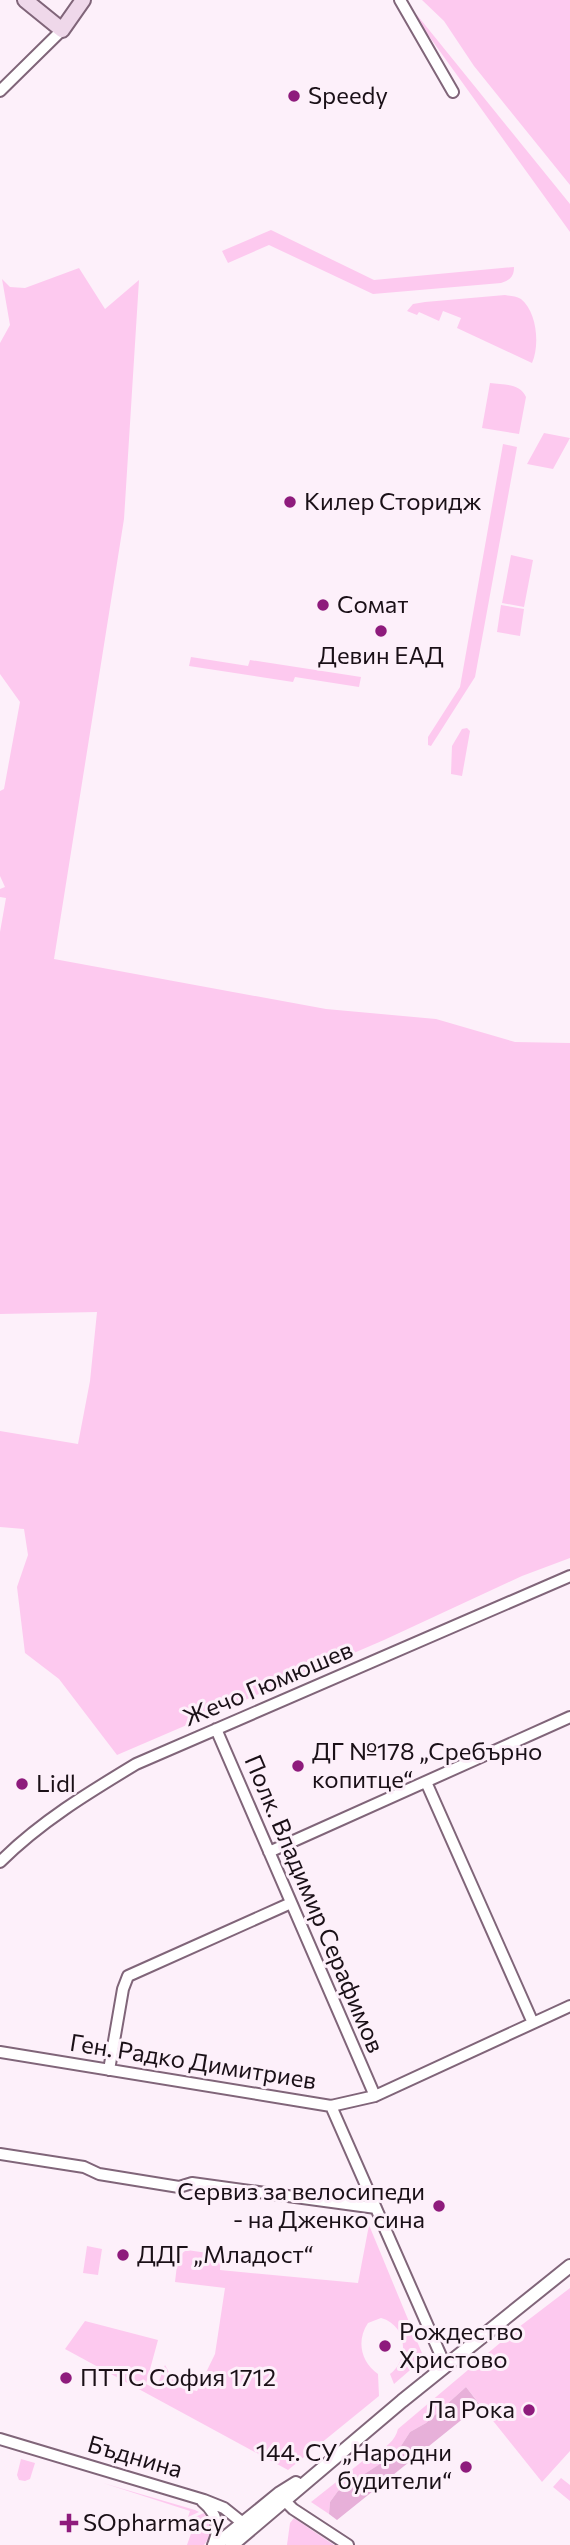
<svg xmlns="http://www.w3.org/2000/svg" width="570" height="2545" viewBox="0 0 570 2545" font-family="Commissioner,sans-serif">
<rect width="100%" height="100%" fill="#fdf0fa"/>
<path fill="#fdc9ef" d="M422,0h148v185l-96,-119 -30,-45z
M413,14l4,1 153,189v28z
M271,230l103,50 140,-13c0,10 -4,13 -13,16l-128,11 -104,-49 -41,18 -6,-12z
M79,268l26,41 34,-29 -15,239 -70,440 272,50 110,10 79,23 55,1v515l-48,18 -138,64 -267,115 -58,-76 -34,-26 -8,-66 11,-32 -4,-26 -24,-2v-96l78,13 12,-63 7,-69 -97,2v-382l6,-34 -6,-1v-8l5,-2 -5,-11v-85l4,-2 16,-87 -20,-28v-331l10,-18 -8,-46 8,8 15,1z
M505,295c6,1 11,1 16,4 16,13 19,46 11,64l-75,-35 4,-10 -18,-7 -4,10 -20,-9 -2,3 -10,-4 6,-7 12,-2z
M490,383c13,2 30,0 36,14l-7,37 -37,-6z
M544,433l26,5 -17,31 -26,-5z
M503,444l14,3 -42,230 -44,69 -3,-1v-8l32,-50z
M511,555l22,5 -9,47 -22,-4z
M501,605l23,4 -4,27 -23,-4z
M191,657l57,9 2,-6 111,17 -2,10 -64,-10 -2,5 -104,-16z
M467,728l3,3 -8,45 -11,-2 1,-28 10,-17z
M369,2225l55,133 -30,26 -4,-10c20,-15 17,-49 -9,-56l-13,5c-12,18 -7,39 10,51l1,22 -91,74 -223,-121 20,-28 73,19 -12,44 10,5 9,-24 12,22 20,4 18,-37 10,-66 -50,-6c2,-12 1,-27 12,-32l34,5 -1,15 138,13z
M87,2246l15,3 -4,26 -15,-2z
M570,2288v163l-28,31 -76,-95 -40,36 -16,9 -9,14 -18,16 -45,29 -8,11 -1,12 -18,-12 63,-50c12,-4 21,-11 24,-23l121,-102z
M21,2459l14,4 -5,16 -5,2 -6,-1 -2,-5z
M561,2478l9,7v16l-17,-14z
M103,2483l92,27 4,2 -11,5 2,-6z
M204,2513c9,11 8,22 0,32h-17l8,-23 -7,-2z
M294,2518l40,27h-47l3,-22z"/>
<path fill="#e7b0d9" d="M466,2387l14,18 -143,115 -8,-6 1,-12 8,-11 45,-29 18,-16 9,-14 16,-9z"/>
<g fill="none" stroke-linecap="round" stroke-linejoin="round">
<defs>
<path id="minor" d="M400,0l53,92
M0,91l62,-61
M216,1729l159,367
M426,1782l107,241
M269,1852l301,-135
M0,1862c40,-40 88,-69 136,-98l434,-188
M0,2052l331,54 44,-10 195,-90
M109,2070l14,-81 5,-13 163,-73
M331,2106l114,259
M0,2154l84,13 15,7 80,13 13,-4 184,25
M0,2439l204,61 20,8 25,20
M202,2501c15,12 19,27 11,44
M285,2501l8,8 55,36"/>
<path id="tertiary" d="M216,2545l64,-52 16,-10
M232,2545l170,-144 168,-135"/>
<path id="secondary" d="M25,0l37,30 21,-30"/>
</defs>
<use href="#minor" stroke="#806579" stroke-width="14"/>
<use href="#tertiary" stroke="#806579" stroke-width="16"/>
<use href="#secondary" stroke="#806579" stroke-width="18"/>
<use href="#minor" stroke="#fff" stroke-width="10"/>
<use href="#tertiary" stroke="#fff" stroke-width="12"/>
<use href="#secondary" stroke="#efd8ea" stroke-width="14"/>
</g>
<g fill="#8e1b7c" stroke="#fdf0fa" stroke-width="2.5">
<circle cx="294" cy="96" r="7"/>
<circle cx="290" cy="502" r="7"/>
<circle cx="323" cy="605" r="7"/>
<circle cx="381" cy="631" r="7"/>
<circle cx="298" cy="1766" r="7"/>
<circle cx="22" cy="1784" r="7"/>
<circle cx="439" cy="2206" r="7"/>
<circle cx="123" cy="2255" r="7"/>
<circle cx="385" cy="2346" r="7"/>
<circle cx="66" cy="2378" r="7"/>
<circle cx="529" cy="2410" r="7"/>
<circle cx="466" cy="2467" r="7"/>
<path d="M65.5 2512.5h7v7h7v7h-7v7h-7v-7h-7v-7h7z"/>
</g>
<g text-anchor="middle" stroke-width="6" stroke-linejoin="round" paint-order="stroke">
<g font-size="24" fill="#1a1017" stroke="#fdf0fa" text-anchor="start">
<text x="308" y="104">Speedy</text>
<text x="304" y="510">Килер Сторидж</text>
<text x="337" y="613">Сомат</text>
<text x="381" y="664" text-anchor="middle">Девин ЕАД</text>
<text x="312" y="1760">ДГ №178 „Сребърно<tspan x="312" dy="28">копитце“</tspan></text>
<text x="36" y="1792">Lidl</text>
<text x="425" y="2200" text-anchor="end">Сервиз за велосипеди<tspan x="425" dy="28">- на Дженко сина</tspan></text>
<text x="137" y="2263">ДДГ „Младост“</text>
<text x="399" y="2340">Рождество<tspan x="399" dy="28">Христово</tspan></text>
<text x="80" y="2386">ПТТС София 1712</text>
<text x="515" y="2418" text-anchor="end">Ла Рока</text>
<text x="452" y="2461" text-anchor="end">144. СУ „Народни<tspan x="452" dy="28">будители“</tspan></text>
<text x="83" y="2531">SOpharmacy</text>
</g>
<g font-size="24" fill="#1a1017" stroke="#fdf0fa">
<text transform="translate(268 1684) rotate(-23)" y="8">Жечо Гюмюшев</text>
<text transform="translate(314 1904) rotate(67)" y="8">Полк. Владимир Серафимов</text>
<text transform="translate(193 2062) rotate(9)" y="8">Ген. Радко Димитриев</text>
<text transform="translate(135 2457) rotate(16)" y="8">Бъднина</text>
</g>
</g>
</svg>
